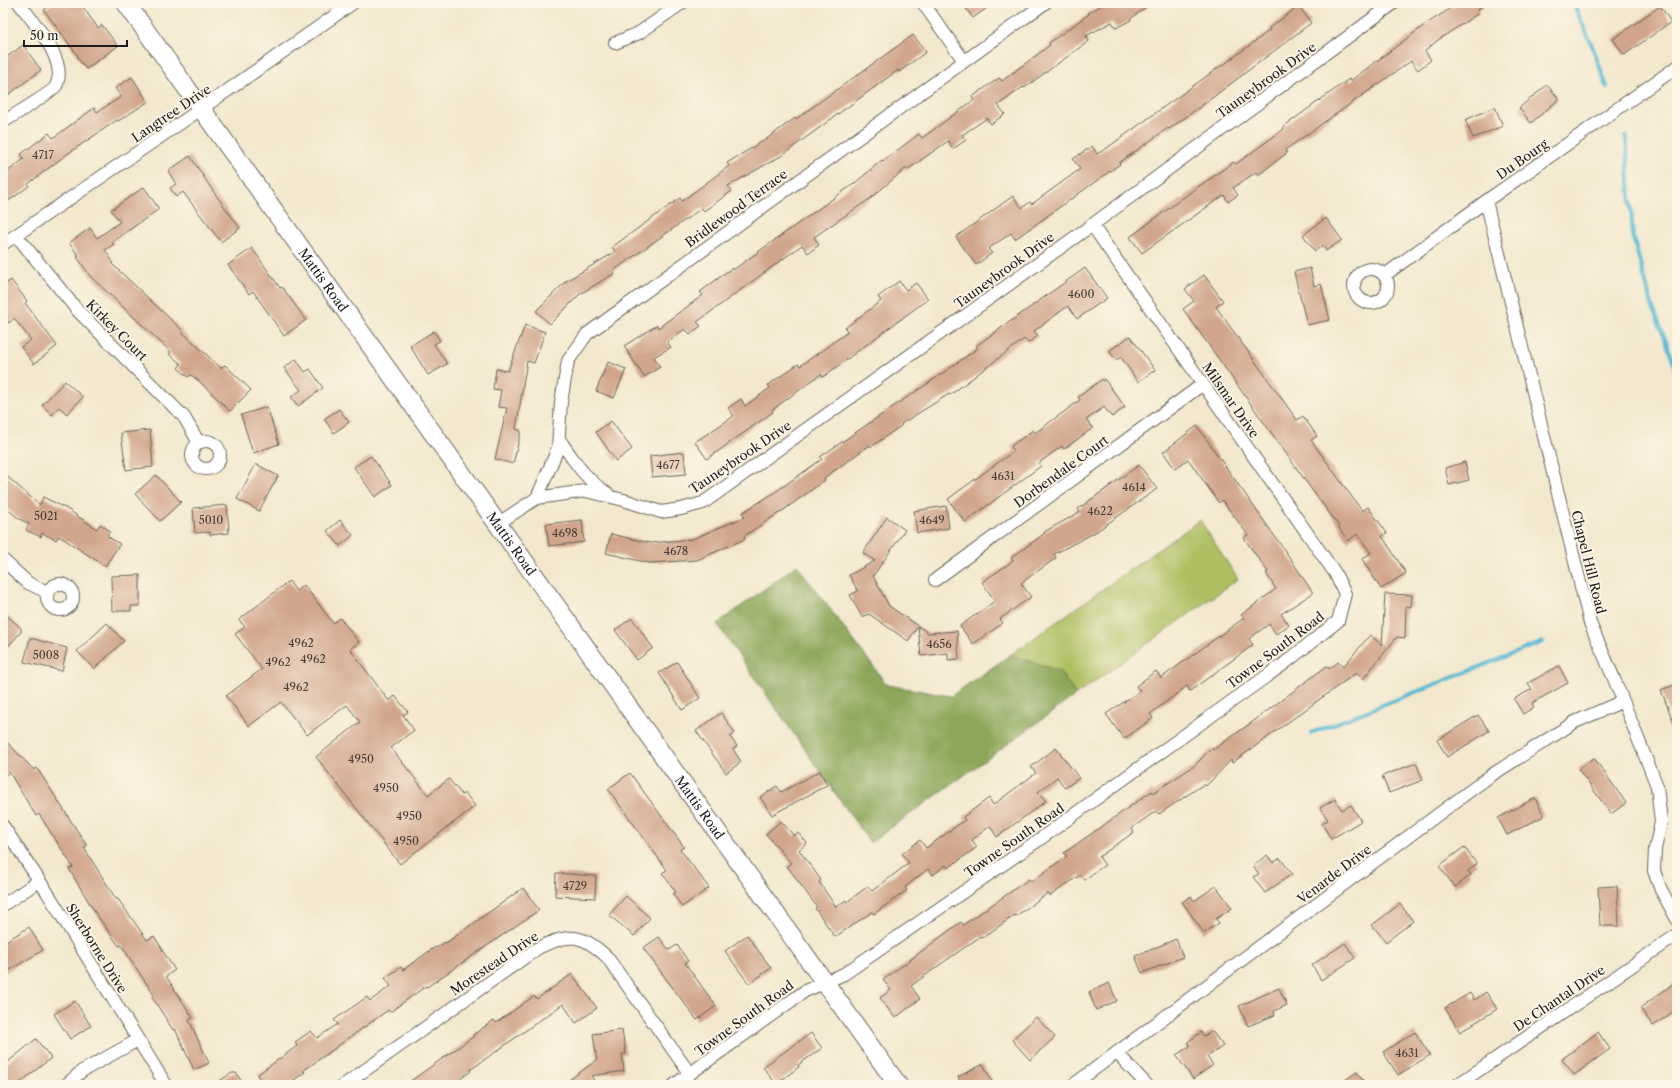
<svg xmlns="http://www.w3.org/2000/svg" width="1680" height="1088" viewBox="0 0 1680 1088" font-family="'Libre Caslon Text',serif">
<rect width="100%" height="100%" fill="#fcf5e5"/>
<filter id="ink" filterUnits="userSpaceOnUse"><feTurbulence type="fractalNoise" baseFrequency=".025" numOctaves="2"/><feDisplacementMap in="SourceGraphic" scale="8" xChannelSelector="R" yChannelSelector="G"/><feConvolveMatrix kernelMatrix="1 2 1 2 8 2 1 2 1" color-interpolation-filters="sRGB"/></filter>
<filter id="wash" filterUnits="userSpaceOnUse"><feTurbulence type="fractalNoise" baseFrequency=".012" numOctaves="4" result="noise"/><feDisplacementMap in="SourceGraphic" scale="16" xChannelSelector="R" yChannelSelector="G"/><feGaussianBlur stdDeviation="0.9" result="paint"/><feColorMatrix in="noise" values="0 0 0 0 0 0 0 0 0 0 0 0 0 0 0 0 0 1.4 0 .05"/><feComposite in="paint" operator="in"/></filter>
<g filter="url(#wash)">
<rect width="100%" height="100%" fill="#f3e8ce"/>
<path fill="#afbf62" stroke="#666e3f" d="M1200,520l38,59 -162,116 -17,-24 -49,-16z"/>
<path fill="#8ba658" stroke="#54613a" d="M797,565l90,120 64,11 59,-41 49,16 17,24 -206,148 -153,-219z"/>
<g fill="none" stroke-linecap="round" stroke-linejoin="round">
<path stroke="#52b7d1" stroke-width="4" d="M1573,3l18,40 16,44
M1626,136l7,102 20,70 22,57 2,18
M1311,733l232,-91"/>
</g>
<g id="blocks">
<path fill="#d1a68c" d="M53,3h27l18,25 4,-3 16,21 -32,23 -9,-12 1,-1 -34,-46z
M962,3h32l-21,15z
M1106,3h46l-22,16 1,1 -15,8 -4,-6 -26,14 3,5 -65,47 -1,-1 -25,18 7,9 -14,10 -4,-6 -25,17 4,5 -13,9 -5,-8 -41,29 -1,-2 -35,30 -57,39 5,8 -11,8 -6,-8 -105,77 4,4 -11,8 -5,-5 -18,13 4,5 -17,10 6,10 -16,10 -20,-31 33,-21 1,3 45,-33 -3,-3 32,-24 1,2 77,-55 45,-32 27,-23 1,1 36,-27 3,4 52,-38 -2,-3 27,-19 3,3 48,-36 -1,-2 40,-29 -1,-1z
M1459,3h28l-10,7 2,3 -41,27 -13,11 6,9 -13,10 -7,-9 -126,89 2,3 -29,22 -2,-3 -23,16 5,7 -10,7 -4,-7 -82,58 -12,-16 65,-48 39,-27 2,2 48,-35 -1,-2 66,-48 2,2 2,-2 73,-55z
M1299,6l12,17 -103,78 -39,28 -1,-1 -49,35 1,1 -105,75 -4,-6 -23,16 4,4 -16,12 -20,-28 57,-41 9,12 8,-6 2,2 48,-35 -7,-10 19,-13 5,8 10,-6 115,-83v1l48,-36 -1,-2z
M1660,6l11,16 -47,33 -11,-16z
M913,35l13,17 -27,20 -1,-2 -117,86 -53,30 4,5 -28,20 -2,-3 -89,63 2,2 -35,21 -30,30 -14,-13 30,-30 49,-29 -3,-5 68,-49 2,3 47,-35 -2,-3 41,-25 27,-20 1,1z
M23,45l18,25 -38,29v-39z
M132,77l16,25 -30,19 -1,-1 -51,35 -38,29 1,2 -26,19v-30l21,-16 -3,-5 28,-21 4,5 41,-30 3,4 24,-15 -6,-9z
M1547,85l12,14 -28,24 -12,-15z
M1495,107l8,19 -30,12 -8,-18z
M190,156l23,35 27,37 -19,14 -38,-50 -7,5 -6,-9 6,-4 -8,-13z
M144,187l15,22 -47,33 2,2 -9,6 8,12 -2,1 71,67 -1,1 40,37 4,-3 26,25 -21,21 -31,-30 -8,-6 -3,2 -10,-9 3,-4 -12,-10 2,-2 -80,-75 -14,-20 2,-1 -10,-13 21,-15 7,10 23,-16 -9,-12z
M1326,218l16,22 -16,11 -3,-6 -8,6 -12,-16z
M252,248l28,40 2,-1 24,33 -22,16 -31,-45 -4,3 -21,-29z
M1085,268l22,30 -30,21 -9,-13 -34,25 4,5 -10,7 -4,-4 -74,56 -1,-1 -48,30 1,1 -31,22 -1,-2 -46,33 1,2 -40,29 -41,27 1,3 -48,21 -48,3 -43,-10 5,-19 39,9 42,-4 53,-22 -3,-4 32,-20 48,-34 -2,-2 83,-57 27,-18 48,-34 -2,-2z
M1310,268l4,18 7,-2 9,36 -23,5 -13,-53z
M1204,275l19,26 -7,6 81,113 6,-4 14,20 -6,4 51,71 6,-4 19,26 -5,3 24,37 -25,16 -19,-30 9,-6 -14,-19 -9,7 -9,-13 1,-1 -28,-37 -129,-181 11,-8 -9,-12z
M11,280l16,21 -2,2 32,43 -23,18 -13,-17 10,-7 -17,-22 -5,5 -6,-8v-29z
M899,281l7,9 10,-7 12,16 -105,78 -2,-3 -49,36 1,2 -66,47 -12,-17 39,-26 -6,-8 13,-9 4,7 25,-18 -2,-3 30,-21 2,2 48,-34 -3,-4 36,-27 -3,-4z
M525,325l20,7 -11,31 -7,-2 -11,68 5,2 -8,33 -18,-5 12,-51 -9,-1 3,-17 -8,-1 3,-20 12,2z
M434,331l6,10 -6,3 13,20 -19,11 -18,-29z
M1130,336l25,34 -17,12 -17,-25 -5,3 -7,-9z
M296,359l9,13 5,-3 13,19 -25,18 -7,-9 10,-7 -17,-22z
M608,362l18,7 -12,29 -18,-7z
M1101,380h4l20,27 -13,10 -8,-10 -18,13 7,8 -29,21 -2,-3 -23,17 2,3 -76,56 -17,-23 66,-48 -3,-5 22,-16 2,3 45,-33 -2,-3z
M65,381l18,16 -16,17 -8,-7 -7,8 -10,-10z
M267,407l12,37 -26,9 -12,-38z
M339,409l10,13 -15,11 -10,-14z
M611,421l21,28 -16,12 -20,-29z
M1197,426l93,132 23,35 -32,21 8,11 -13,9 -7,-10 -20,15 4,6 -63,46 -3,-5 -37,28 3,4 -29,21 -18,-25 34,-23 -4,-5 20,-15 5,7 83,-60 -3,-3 35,-26 -10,-16 2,-1 -24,-34 4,-3 -26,-35 -3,3 -31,-44 -13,10 -12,-17z
M150,430l3,37 -27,3 -5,-37z
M684,452l2,22 -34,3 -2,-21z
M371,456l21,29 -17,12 -21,-30z
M1465,462l4,18 -20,5 -4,-17z
M256,464l22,12 -19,35 -22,-12z
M1139,465l18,24 -63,44 -40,21 2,4 -35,25 10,14 -31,22 3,4 -30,21 -13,-18 35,-25 -13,-19 31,-21 -2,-3 34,-25 -1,-1 36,-20 -2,-3z
M3,473l37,32 3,-8 24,12 30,20 3,-5 10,7 -3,5 13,8 -15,22 -46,-30 -3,4 -14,-7 -1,4 -15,-7 3,-6 -11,-6 -15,-13z
M156,475l25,27 -21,19 -25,-27z
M227,505l2,28 -19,2v-3l-15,1 -2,-25z
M946,506l3,22 -32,5 -3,-22z
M887,517l18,13 -32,46 16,30 29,20 -10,15 -39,-27 -7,3 -12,-22 8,-4 -9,-16 26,-14 -12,-8z
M340,520l13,15 -13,11 -13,-15z
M582,520l2,22 -35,4 -3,-22z
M140,575v31h-9v5h-19l-1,-35z
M289,581l7,10 8,-6 29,38 7,-5 19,24 -9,7 39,52 6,-5 13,16 -5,3 11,15 -23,18 37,47 21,-16 13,16 3,-2 10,13 -75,58 -84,-107 44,-35 -13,-17 -40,30 -26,-33 -32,24 -23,-30 36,-27 -27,-35 10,-7 -6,-7z
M1385,594l27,1 -1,12 -5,-1 -1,32 -8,-1 -34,42 -7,-6 -124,90 -1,-3 -25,26 -2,-2 -45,30 -3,-3 -24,17 2,4 -35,25 6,8 -21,15 -4,-5 -30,21 -2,-3 -32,23 -1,-1 -33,23 -1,-2 -40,28 -30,22 9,13 -25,19 -15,-20 11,-8 -8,-10 78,-58 2,3 66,-46 2,3 36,-26 -3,-3 88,-62 1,2 41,-27 18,-18 1,2 38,-27 76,-57 2,3 9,-7 5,5 27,-32 12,10z
M3,612l18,16v4l-18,20z
M632,618l21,30 -16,12 -22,-30z
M107,623l17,18 -30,28 -17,-18z
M918,626l10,7 29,-2 2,28 -11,1v-7l-27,3z
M30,638l37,10 -5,23 -38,-9z
M677,662l23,36 -18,12 -23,-37z
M1559,666l9,17 -36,20 2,4 -11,7 -9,-15 18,-10 -4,-6z
M1677,684v45h-1l-15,-39z
M721,713l14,20 -5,4 7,9 -4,3 8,13 -15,11 -30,-42z
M1478,715l11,16 -42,26 -10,-17z
M3,738l31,32 3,-2 50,78 -3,2 32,51h2l29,41 7,-4 9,14h-1l13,20 -9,6 27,42 -4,2 20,43 -15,7 -19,-41 -2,1 -21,-33 2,-2 -33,-50 -2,1 -23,-32 -27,-45 4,-2 -34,-53 -3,2 -27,-44 -6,5z
M1056,748l23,30 -14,10 -8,-11 -19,15 8,9 -49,36 -7,-11 -18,14 5,7 -29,21 -2,-3 -13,10 -5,-6 -23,18 2,3 -33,24 -2,-2 -37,25 -20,-29 2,-1 -30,-41 4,-3 -25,-29 15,-13 13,15 4,-3 9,10 -8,7 22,30 -2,2 17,25 10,-7 1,2 21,-16 4,5 37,-28 -7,-9 18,-14 6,8 39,-28 -2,-3 26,-19 4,7 43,-32 -5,-6z
M1594,758l32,45 -15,11 -33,-45z
M1416,763l7,17 -34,13 -7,-17z
M820,771l7,14 -55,30 -12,-18 17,-11 4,6z
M630,773l54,74 -4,2 29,39 -27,19 -9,-13 3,-2 -14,-19 5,-3 -59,-81z
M1535,798l9,18 -37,19 -9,-17z
M1335,799l7,11 9,-5 10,16 -30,18 -9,-15 6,-4 -8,-12z
M1464,847l13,17 -9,7 3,4 -16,12 -16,-21z
M1267,855l6,8 7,-5 12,16 -27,19 -12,-16 6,-3 -6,-8z
M556,873l40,3 -1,22 -40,-2z
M1216,886l16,22 -16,11 3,4 -15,10 -22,-31 9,-6 3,5z
M1617,886l2,40h-19l-2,-39z
M523,888l16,22 -112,77 -1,-1 -36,26 -2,-2 -85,61 2,1 -18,13h-22l-8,-10 40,-29 -2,-4 16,-11 6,7 21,-14 -4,-4 33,-23 3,4 21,-15 -6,-8 16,-11 2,3 32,-23 1,1 9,-6 1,1z
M626,896l24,22 -16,18 -25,-21z
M1400,904l13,17 -27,21 -14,-17z
M29,927l14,23 -40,24v-31z
M747,935l24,33 -22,16 -24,-33z
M659,937l10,13 8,-5 11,16 -3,2 31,43 -19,14 -54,-72z
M1176,939l7,18 -41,16 -7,-17z
M1345,943l10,15 -34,22 -9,-15z
M572,974l25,34 -21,15 -13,-19 -93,66 1,1 -19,14h-47l69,-49 -1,-1 21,-15 2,3 38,-27 3,3z
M1677,981v28l-24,17 -13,-18z
M1109,983l8,18 -21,9 -7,-18z
M1279,988l8,17 -13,6 1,4 -27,11 -9,-20z
M1486,992l11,17 -37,23 -15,-24 25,-15 4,7z
M75,1001l16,25 -21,13 -16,-25z
M1036,1017l19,20 -25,23 -18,-20z
M622,1030l4,24h-4l2,17 -33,5 6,9h-35l35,-25 -4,-26z
M1212,1031l11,15 -16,11 6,8 -20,14 -17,-24 14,-9 -2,-4 13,-10 3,4z
M1415,1032l15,23 -32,20 -15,-23z
M1598,1032l12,17 -36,26 -12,-16z
M811,1033l11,15 -24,17 1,2 -23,17 -13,-17z
M36,1039l15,19 -34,27h-14v-19z
M983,1064l11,21h-32l-4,-8z
M1357,1072l9,13h-28z
M232,1073h4l8,12h-31z"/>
</g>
</g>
<g filter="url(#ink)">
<use href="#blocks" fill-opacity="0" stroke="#67635a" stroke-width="1"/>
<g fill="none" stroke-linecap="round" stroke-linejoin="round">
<defs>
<path id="minor" d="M923,3l41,58
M615,43l24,-10 43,-30
M3,122c8,-5 51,-31 53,-36 13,-25 -23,-64 -37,-83
M1486,201l104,422 25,58 42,105 4,36 -6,27 -1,22 7,19 16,29
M16,235l62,76 106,106 15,26
M3,244l198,-135 152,-106
M1354 286a17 17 0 1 1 34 0a17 17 0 1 1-34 0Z
M1385,275l101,-74 191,-134
M559,439c16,23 25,39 49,55
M192 455a14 14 0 1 1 28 0a14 14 0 1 1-28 0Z
M537,498l21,-50 3,-46 7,-41 19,-27 458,-331
M497,524l40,-26 49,-7 38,9 37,12 20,-3 22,-6 389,-278 302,-222
M3,560l25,23 19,9
M935,580l268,-196
M47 597a13 13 0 1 1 26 0a13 13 0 1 1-26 0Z
M3,826l44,66 119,193
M3,905l36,-24
M1117,1053l30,32
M66,1085l16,-14 56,-31
M344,1085l194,-137c30,-15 44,-15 69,9l83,117
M674,1085l131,-94 39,-17 196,-135 245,-176 53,-42 7,-27 -10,-21 -243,-348
M1073,1085l417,-309 85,-54 48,-21
M1457,1085l220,-150"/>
<g id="secondary">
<path id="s1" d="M126,3l772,1082"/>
</g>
</defs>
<use href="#minor" stroke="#67635a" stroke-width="14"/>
<use href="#secondary" stroke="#67635a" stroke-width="20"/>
<use href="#minor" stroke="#fff" stroke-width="12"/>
<use href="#secondary" stroke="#fff" stroke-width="18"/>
</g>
</g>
<g text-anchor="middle" stroke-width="4" stroke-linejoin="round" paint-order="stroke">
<g font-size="11" fill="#493e38">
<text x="43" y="159">4717</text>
<text x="1081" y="298">4600</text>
<text x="668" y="469">4677</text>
<text x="1003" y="480">4631</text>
<text x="1134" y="491">4614</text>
<text x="1100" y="515">4622</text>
<text x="46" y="520">5021</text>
<text x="211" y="524">5010</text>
<text x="932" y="524">4649</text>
<text x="565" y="537">4698</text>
<text x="676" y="555">4678</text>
<text x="301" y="647">4962</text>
<text x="939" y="648">4656</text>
<text x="46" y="659">5008</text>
<text x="313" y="663">4962</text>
<text x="278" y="666">4962</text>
<text x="296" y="691">4962</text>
<text x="361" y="763">4950</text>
<text x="386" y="792">4950</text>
<text x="409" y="820">4950</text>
<text x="406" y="845">4950</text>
<text x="575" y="890">4729</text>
<text x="1407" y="1057">4631</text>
</g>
<g font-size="13" fill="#1c1c1c" stroke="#fcf5e5">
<text transform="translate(1266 80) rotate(-36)" y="5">Tauneybrook Drive</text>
<text transform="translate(171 113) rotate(-34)" y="5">Langtree Drive</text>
<text transform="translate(1522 159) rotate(-35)" y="5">Du Bourg</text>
<text transform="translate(736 208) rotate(-36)" y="5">Bridlewood Terrace</text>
<text transform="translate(1004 270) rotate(-36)" y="5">Tauneybrook Drive</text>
<text dy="5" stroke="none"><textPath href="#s1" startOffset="340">Mattis Road</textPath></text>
<text transform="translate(117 330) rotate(45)" y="5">Kirkey Court</text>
<text transform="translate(1231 400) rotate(55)" y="5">Milsmar Drive</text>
<text transform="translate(740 457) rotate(-34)" y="5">Tauneybrook Drive</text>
<text transform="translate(1061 471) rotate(-36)" y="5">Dorbendale Court</text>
<text dy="5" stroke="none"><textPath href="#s1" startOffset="664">Mattis Road</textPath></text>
<text transform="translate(1589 562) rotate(76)" y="5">Chapel Hill Road</text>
<text transform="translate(1275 650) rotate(-37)" y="5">Towne South Road</text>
<text dy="5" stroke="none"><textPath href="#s1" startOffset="988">Mattis Road</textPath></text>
<text transform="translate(1014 840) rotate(-35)" y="5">Towne South Road</text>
<text transform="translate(1334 874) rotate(-37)" y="5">Venarde Drive</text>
<text transform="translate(97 948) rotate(58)" y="5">Sherborne Drive</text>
<text transform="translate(494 963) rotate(-34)" y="5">Morestead Drive</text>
<text transform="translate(1559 998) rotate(-34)" y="5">De Chantal Drive</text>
<text transform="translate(744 1018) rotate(-36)" y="5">Towne South Road</text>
</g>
</g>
<rect width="1680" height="1088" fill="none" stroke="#fcf5e5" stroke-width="16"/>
<path d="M24 40v6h103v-6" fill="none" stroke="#1c1c1c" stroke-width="2"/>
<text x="30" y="40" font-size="12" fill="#1c1c1c" stroke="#fcf5e5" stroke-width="3" paint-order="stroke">50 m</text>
</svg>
